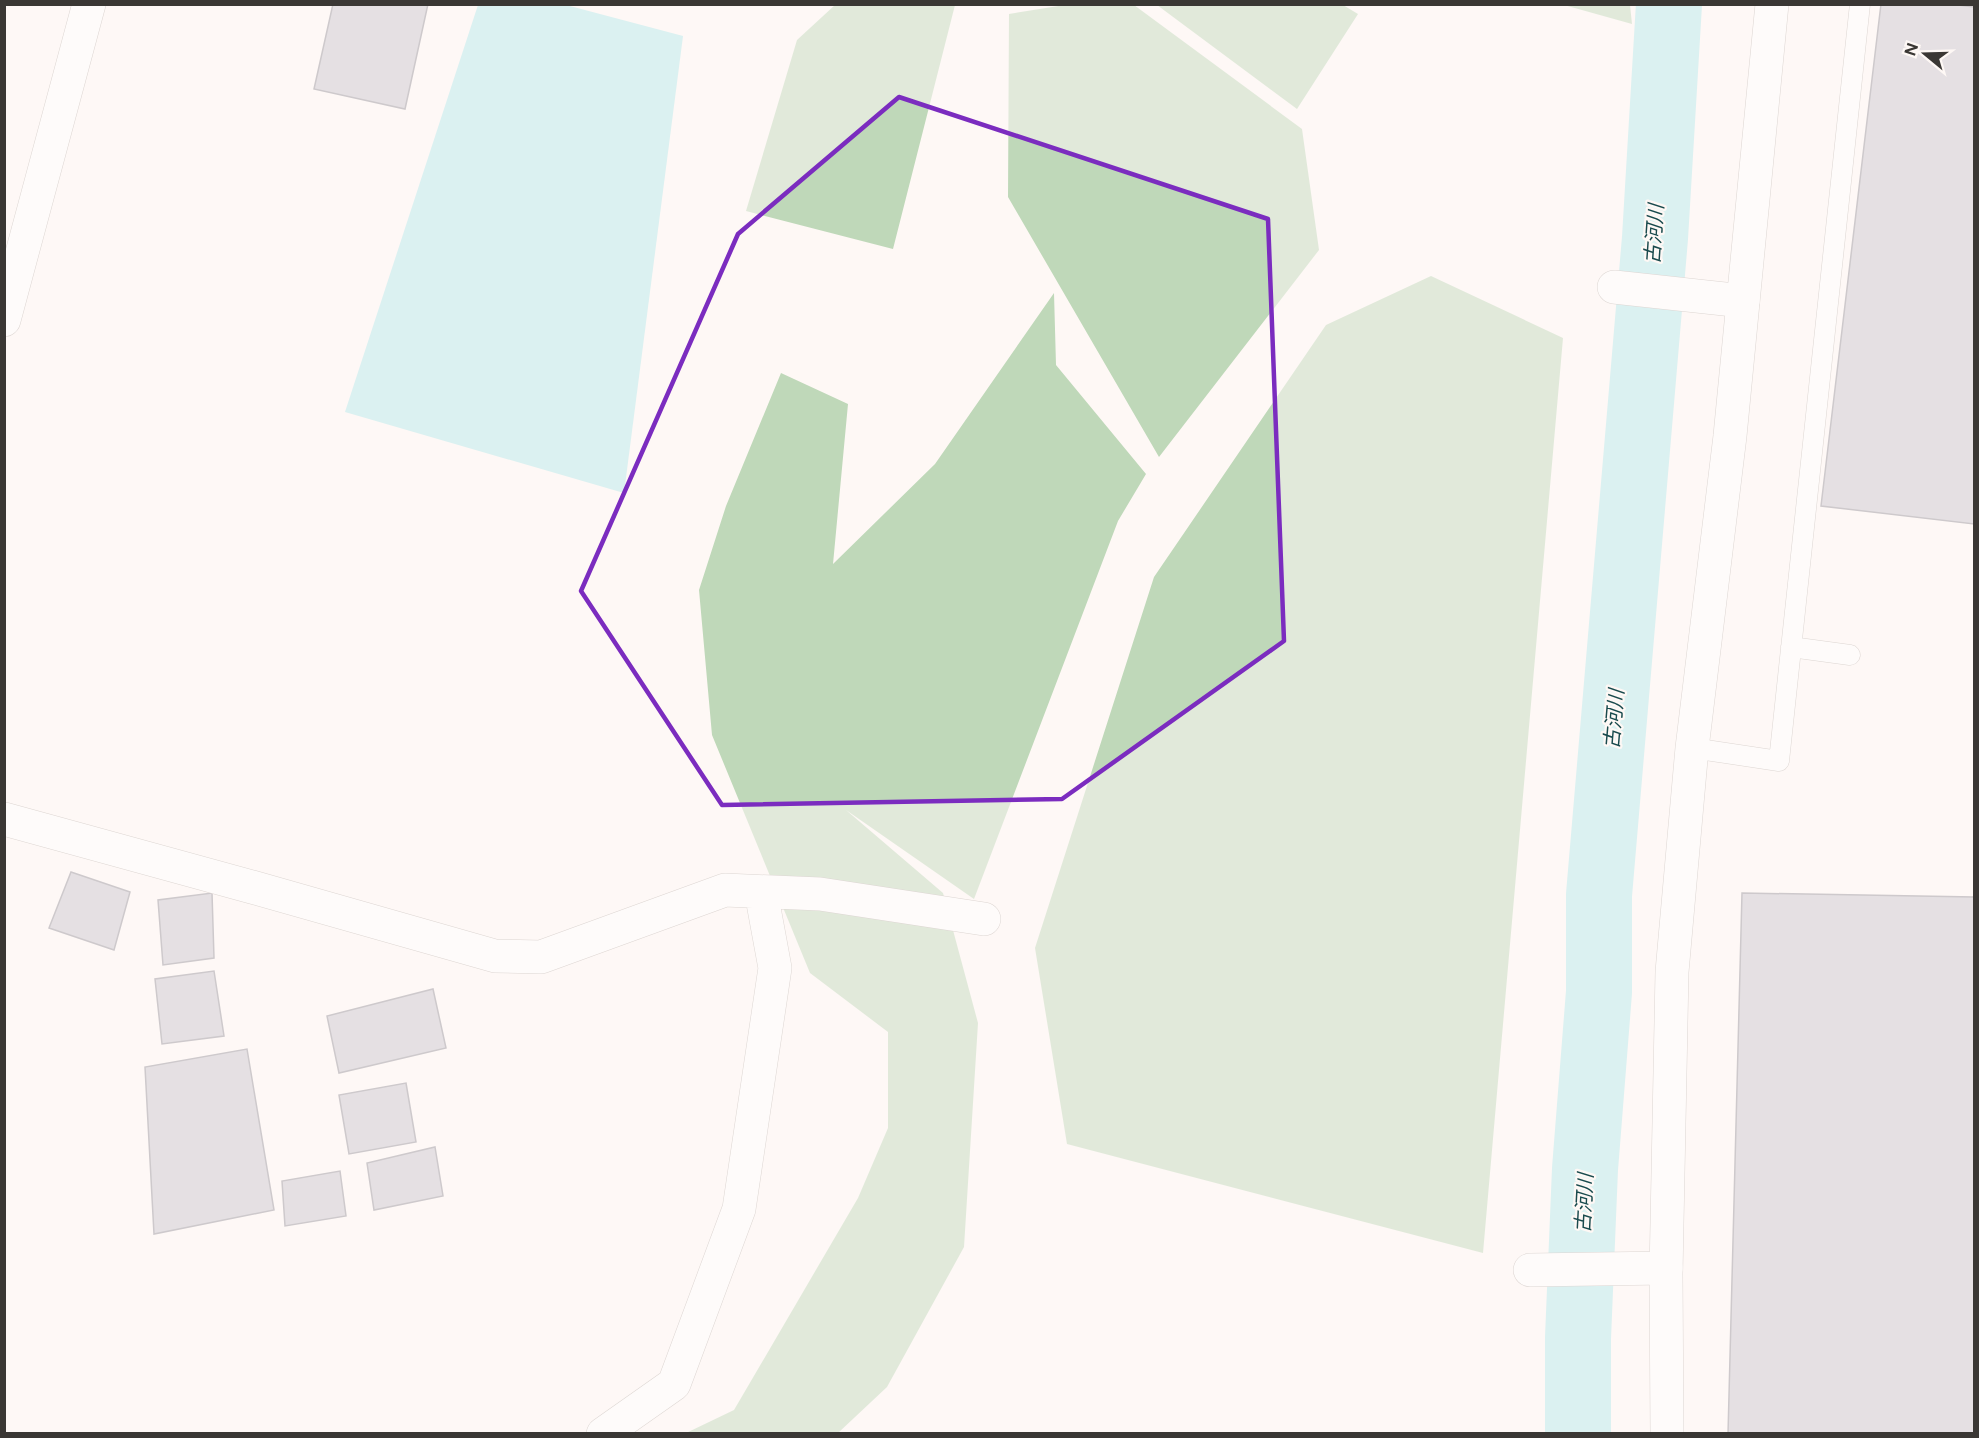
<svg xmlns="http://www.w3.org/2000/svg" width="1979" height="1438" viewBox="0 0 1979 1438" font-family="Figtree,'Noto Sans JP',sans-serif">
<rect width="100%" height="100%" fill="#fef8f5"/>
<path fill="#bfd8b9" d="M1071,4l63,1 168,124 17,121 -160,207 -151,-260 1,-183z
M835,5h120l-62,244 -147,-38 51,-171z
M1343,5l15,9 -61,95 -140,-104z
M1564,5h66l2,19z
M1431,276l132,62 -80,915 -416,-109 -32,-196 119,-371 172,-252z
M1054,293l2,72 90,109 -28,47 -144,378 -128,-89 97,83 35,130 -14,224 -77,140 -49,46 -154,1 50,-24 124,-212 30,-70v-96l-78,-59 -98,-238 -13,-145 27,-84 55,-133 67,31 -15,160 102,-100z"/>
<path fill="#b1e8eb" d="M478,5h88l117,31 -59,457 -279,-81z"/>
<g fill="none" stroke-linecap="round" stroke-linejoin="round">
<path stroke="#b1e8eb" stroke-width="66" d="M1578,1434v-96l7,-169 14,-177v-97l56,-657 14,-234"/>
</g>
<path fill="#c7c4cc" stroke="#949199" stroke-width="1.5" d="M333,4h95l-23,105 -91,-20z
M1881,4h69l24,3v517l-153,-18z
M71,872l59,20 -16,58 -65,-22z
M212,893l2,65 -51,7 -5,-65z
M1742,893l232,4v537h-246z
M214,971l10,65 -62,8 -7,-65z
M433,989l13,59 -107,25 -12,-57z
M247,1049l27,161 -120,24 -9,-167z
M406,1083l10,59 -67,12 -10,-59z
M435,1147l8,49 -69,14 -7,-47z
M340,1171l6,45 -61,10 -3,-45z"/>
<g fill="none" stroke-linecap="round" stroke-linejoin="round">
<defs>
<path id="service" d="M1791,647l59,8
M1692,748l87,13 81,-757"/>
<path id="minor" d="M1614,287l129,14
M4,819l248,68 243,69 46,1 184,-67 95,4 164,25
M1530,1270l136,-2
M603,1434l71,-50 65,-175 36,-241 -14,-76"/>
<path id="tertiary" d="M1667,1434l-1,-160 6,-302 20,-224 38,-312 42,-432"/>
<path id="secondary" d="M4,320l85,-316"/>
</defs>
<use href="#service" stroke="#b7aea9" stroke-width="21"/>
<use href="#minor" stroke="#b7aea9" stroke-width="34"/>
<use href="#tertiary" stroke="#b7aea9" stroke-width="34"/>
<use href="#secondary" stroke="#b7aea9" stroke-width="34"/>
<use href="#service" stroke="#fff" stroke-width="20"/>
<use href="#minor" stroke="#fff" stroke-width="33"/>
<use href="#tertiary" stroke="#fff" stroke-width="33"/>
<use href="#secondary" stroke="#fff" stroke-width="33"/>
</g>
<path d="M0 0H1979V1438H0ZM899,97l369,122 16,422 -222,158 -340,6 -141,-214 157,-357z" fill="#fef8f5" fill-opacity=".55" fill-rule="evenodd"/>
<path fill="none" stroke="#7b2cbf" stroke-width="4.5" stroke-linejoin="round" d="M899,97l369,122 16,422 -222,158 -340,6 -141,-214 157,-357z"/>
<g text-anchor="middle" stroke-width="4.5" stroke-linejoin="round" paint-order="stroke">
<g font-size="20" font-style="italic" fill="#194a4d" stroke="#fef8f5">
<text transform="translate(1654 234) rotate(-86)" y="7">古河川</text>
<text transform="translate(1614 719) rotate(-85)" y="7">古河川</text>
<text transform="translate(1584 1203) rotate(-87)" y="7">古河川</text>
</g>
</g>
<rect width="1979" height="1438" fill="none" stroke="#3a3734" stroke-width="12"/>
<g transform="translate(1925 54) rotate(289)" stroke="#fef8f5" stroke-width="4.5" paint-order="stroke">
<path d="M0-4.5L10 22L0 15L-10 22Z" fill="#3a3734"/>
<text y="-9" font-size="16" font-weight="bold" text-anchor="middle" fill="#3a3734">N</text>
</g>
</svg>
